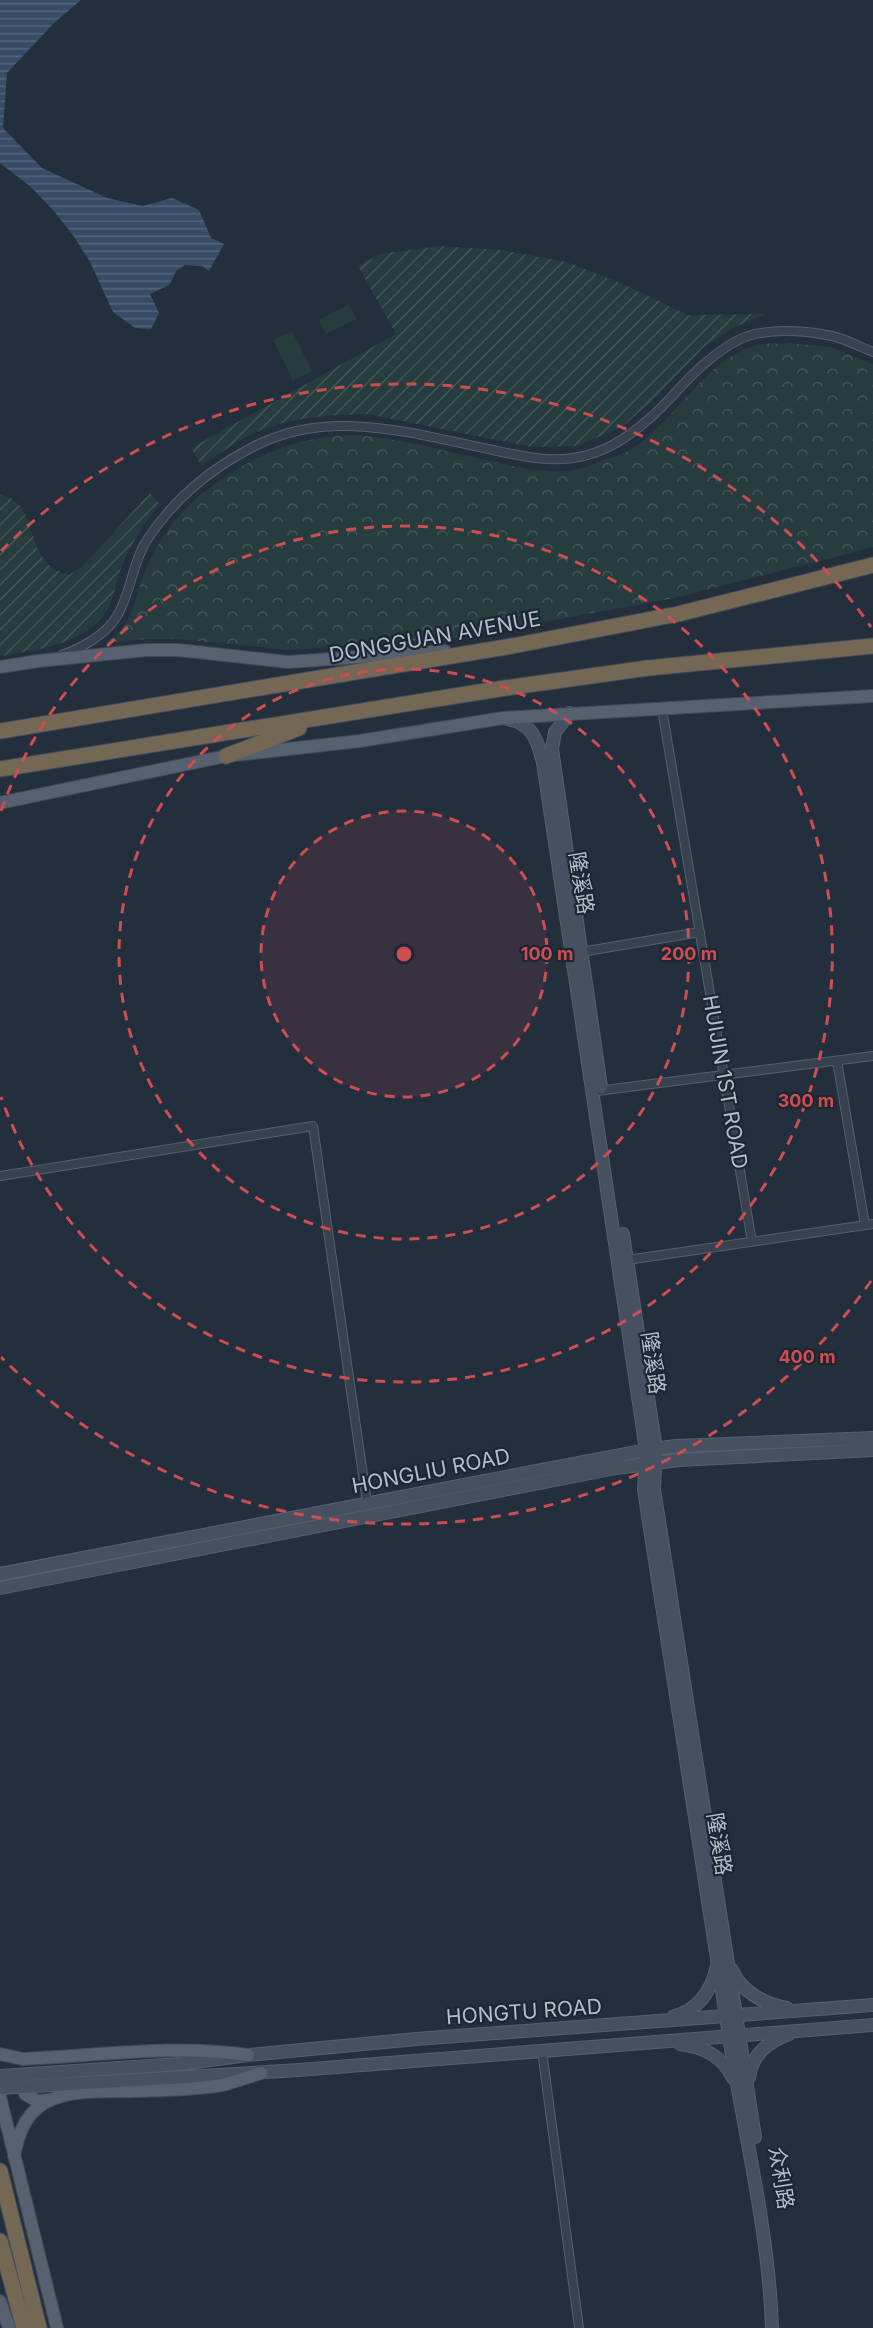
<svg xmlns="http://www.w3.org/2000/svg" width="873" height="2328" viewBox="0 0 873 2328" font-family="Inter,'Noto Sans SC',sans-serif">
<defs>
<pattern id="forest-crowns" width="20" height="18" patternUnits="userSpaceOnUse" patternTransform="scale(1.5)"><rect width="20" height="18" fill="#263c3f"/><path d="M2 6a3 3 0 1 1 6 0M12 15a3 3 0 1 1 6 0" fill="none" stroke="#435659"/></pattern>
<pattern id="garden-furrows" width="10" height="10" patternUnits="userSpaceOnUse" patternTransform="scale(1.5)"><rect width="10" height="10" fill="#263c3f"/><path d="M-1 1l2-2M0 10L10 0M9 11l2-2" fill="none" stroke="#435659"/></pattern>
<pattern id="water-rules" width="6" height="5" patternUnits="userSpaceOnUse" patternTransform="scale(1.5)"><rect width="6" height="5" fill="#394c67"/><path d="M0 2.5h6" fill="none" stroke="#53647b"/></pattern>
</defs>
<rect width="100%" height="100%" fill="#242f3e"/>
<path fill="url(#forest-crowns)" d="M789,343l41,4 43,17v183l-198,51 -224,41 -163,11 -109,-11h-34l-38,4c6,-6 14,-12 19,-20 9,-14 11,-32 17,-47 13,-32 32,-61 60,-83 46,-37 104,-62 164,-57 41,4 83,17 124,25 29,7 65,16 95,6 16,-6 35,-11 50,-21 42,-29 69,-87 121,-101 10,-2 22,-1 32,-2z"/>
<path fill="url(#garden-furrows)" d="M440,246l62,4 64,12 57,22 65,31 77,-1 -32,14 -29,19 -50,52 -32,28 -45,19 -45,1 -165,-33c-31,1 -63,2 -92,11 -27,8 -51,25 -73,41l-11,-18 205,-114 -38,-68 22,-12z
M150,493l9,11c-15,21 -30,42 -39,67 -5,13 -6,28 -13,39 -22,35 -71,40 -107,46v-161c32,4 28,45 45,66 7,8 14,11 24,14l14,-9z"/>
<path fill="#263c3f" d="M349,304l8,15 -31,15 -7,-14z
M292,331l20,40 -19,10 -20,-41z"/>
<path fill="url(#water-rules)" d="M0,0h81l-27,23 -47,50 -4,55 39,40 65,30 36,8 29,-8 27,12 12,28 13,6 -15,27 -7,-5 -17,-1 -8,5 -8,15 -19,9 9,19 -8,16 -16,-1 -22,-16 -23,-50 -17,-27 -20,-25 -22,-23 -31,-24z"/>
<g fill="none" stroke-linecap="round" stroke-linejoin="round">
<defs>
<path id="street" d="M62,655c19,-7 44,-20 55,-39 14,-23 15,-53 30,-76 26,-40 62,-70 104,-92 77,-42 162,-14 242,2 28,6 57,13 86,7 28,-5 51,-21 71,-39 21,-18 37,-41 59,-58 13,-11 29,-22 46,-26 23,-5 55,-3 77,2 14,3 28,11 41,16
M662,709l90,533
M581,952l119,-20
M837,1061l28,164
M597,1091l276,-35
M0,1176l313,-50 54,377
M627,1260l246,-36
M542,2051l37,277"/>
<path id="secondary" d="M570,713l-15,19 -3,17 49,338
M507,719c25,3 31,22 36,44l103,687 -2,40c30,188 58,377 88,565 15,90 37,181 40,273
M623,1234l33,215 -2,40 101,648
M0,1574l646,-124 30,-4 197,-8
M0,1588l616,-120 63,-8 194,-10
M732,1970c9,22 33,34 55,38
M673,2017c26,-8 38,-25 44,-51
M680,2044c24,3 42,12 53,34
M180,2064l68,-9 168,-16 457,-34
M185,2077l114,-7 574,-45
M749,2078c3,-24 19,-36 40,-44"/>
<path id="primary" d="M0,667l38,-6 108,-11h32l110,12 157,-11
M0,803l226,-47 134,-15 143,-23 370,-22
M0,2054l23,5c74,-3 150,-15 225,-4
M22,2079l3,15 12,7 12,-1
M0,2097l57,231
M14,2156c5,-25 13,-47 39,-57 25,-10 56,-7 82,-8 28,-1 58,-1 87,-6 13,-3 26,-8 39,-12
M0,2301l9,27"/>
<path id="highway" d="M0,731l512,-85 166,-32 195,-49
M226,756l73,-28
M0,769l505,-81 143,-20 225,-22
M0,2171l39,157
M0,2241l24,87"/>
</defs>
<use href="#street" stroke="#565f6c" stroke-width="10"/>
<use href="#secondary" stroke="#565f6c" stroke-width="14"/>
<use href="#primary" stroke="#414a57" stroke-width="14"/>
<use href="#highway" stroke="#434c59" stroke-width="17"/>
<use href="#street" stroke="#38414e" stroke-width="8"/>
<use href="#secondary" stroke="#465061" stroke-width="12"/>
<use href="#primary" stroke="#56606e" stroke-width="12"/>
<use href="#highway" stroke="#746855" stroke-width="15"/>
<defs>
<path id="secondary-bridge" d="M0,2076l180,-12
M0,2088l185,-11"/>
</defs>
<use href="#secondary-bridge" stroke="#565f6c" stroke-width="14" stroke-linecap="butt"/>
<use href="#secondary-bridge" stroke="#465061" stroke-width="12"/>
</g>
<circle cx="404" cy="954" r="143" fill="#ce4d50" fill-opacity=".12"/>
<g fill="none" stroke="#ce4d50" stroke-width="3" stroke-dasharray="10 8">
<circle cx="404" cy="954" r="143"/>
<circle cx="404" cy="954" r="285"/>
<path d="M1 811A428 428 0 1 1 1 1097"/>
<path d="M871 1281A570 570 0 0 1 1 1357M1 551A570 570 0 0 1 871 627"/>
</g>
<g text-anchor="middle" stroke-width="4.5" stroke-linejoin="round" paint-order="stroke">
<g font-size="21" fill="#b4bcc9" stroke="#1d2633">
<text transform="translate(435 637) rotate(-10)" y="7">DONGGUAN AVENUE</text>
<text transform="translate(581 883) rotate(81)" y="7">隆溪路</text>
<text transform="translate(725 1082) rotate(80)" y="7">HUIJIN 1ST ROAD</text>
<text transform="translate(653 1363) rotate(82)" y="7">隆溪路</text>
<text transform="translate(431 1471) rotate(-11)" y="7">HONGLIU ROAD</text>
<text transform="translate(719 1844) rotate(81)" y="7">隆溪路</text>
<text transform="translate(524 2012) rotate(-4)" y="7">HONGTU ROAD</text>
<text transform="translate(781 2178) rotate(81)" y="7">众利路</text>
</g>
</g>
<circle cx="404" cy="954" r="9" fill="#ce4d50" stroke="#1d2633" stroke-width="3"/>
<g font-size="18" text-anchor="middle" font-weight="bold" fill="#ce4d50" stroke="#1d2633" stroke-width="4.5" stroke-linejoin="round" paint-order="stroke">
<text x="547" y="960">100 m</text>
<text x="689" y="960">200 m</text>
<text x="806" y="1107">300 m</text>
<text x="807" y="1363">400 m</text>
</g>
</svg>
